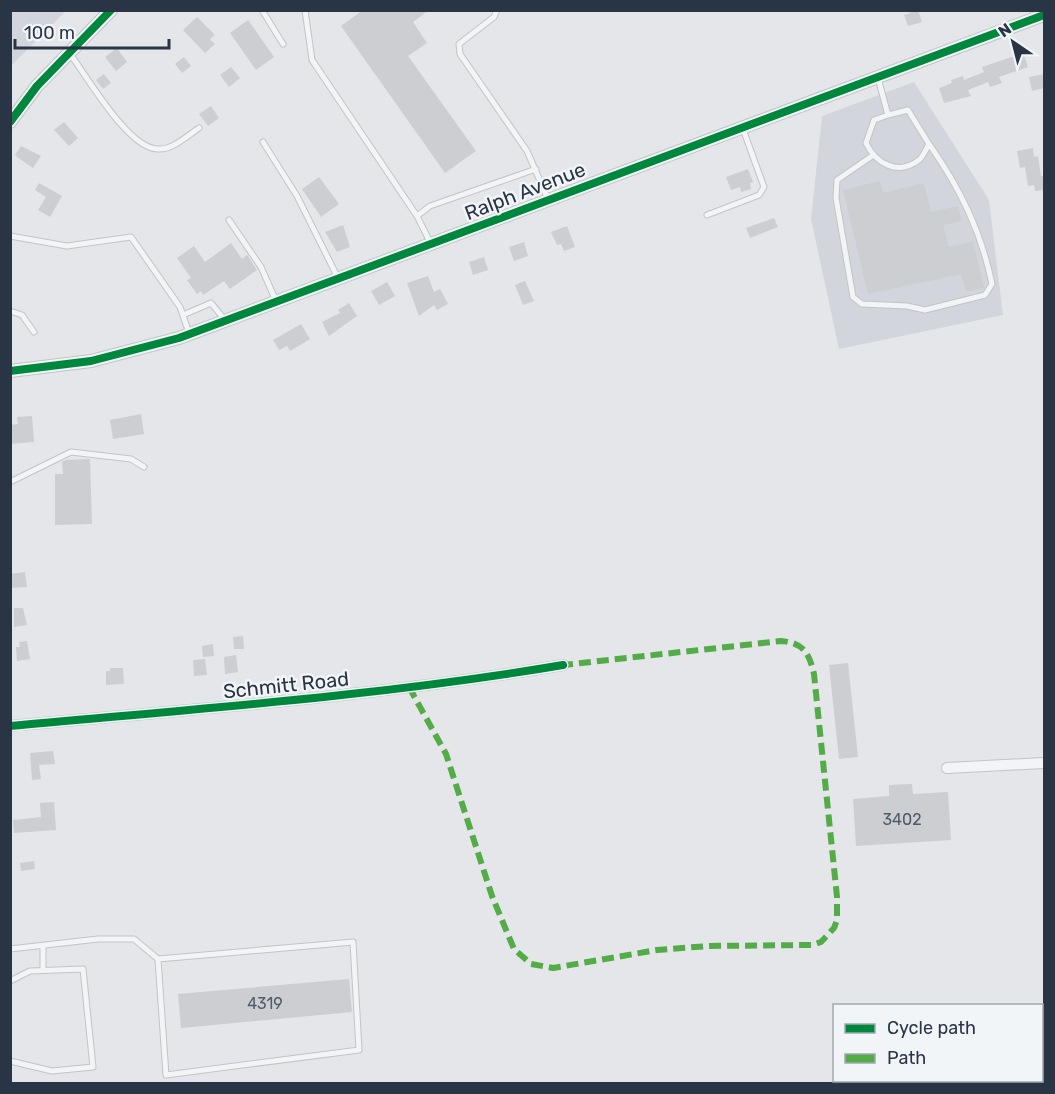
<svg xmlns="http://www.w3.org/2000/svg" width="1055" height="1094" viewBox="0 0 1055 1094" font-family="Rubik,sans-serif">
<rect width="100%" height="100%" fill="#e4e6e9"/>
<path fill="#d2d6dc" d="M11,10h55v1l-55,55z
M914,82l75,118 14,115 -164,34 -28,-130 11,-103z"/>
<path fill="#ccced2" d="M363,10h66l-16,12 14,21 -19,13 68,95 -31,22 -104,-147z
M909,10h9l4,12 -14,4 -4,-11 6,-2z
M197,17l18,18 -5,4 5,5 -10,9 -22,-23z
M248,20l26,37 -18,13 -26,-37z
M117,48l10,14 -11,9 -11,-14z
M1023,53l5,14 -29,10 3,6 -12,4 -2,-5 -20,8 3,6 -27,7 -5,-15 13,-5 -1,-3 12,-4 1,4 20,-8 -2,-5z
M184,57l7,9 -9,7 -7,-9z
M231,67l9,11 -11,9 -9,-12z
M104,74l7,9 -8,6 -7,-9z
M1044,74v14l-12,3 -3,-14z
M211,106l8,12 -11,8 -9,-12z
M64,122l14,16 -9,8 -15,-16z
M21,146l20,10 -8,12 -16,-11 -2,-2z
M1033,148l1,9 4,-1 3,20 3,1v13l-9,1 -1,-6 -6,1 -3,-19 -5,1 -3,-17z
M748,169l5,13 -3,1 1,6 -10,3 -1,-5 -9,3 -5,-13z
M319,177l20,27 -18,13 -19,-28z
M880,181l3,12 41,-10 7,29 27,-6 4,15 -19,4 6,22 24,-6 11,47 -18,4 -5,-18 -93,20 -25,-104z
M39,183l23,13 -12,21 -12,-7 8,-13 -11,-7z
M774,218l4,9 -28,11 -4,-10z
M343,225l7,22 -13,5 -12,-20z
M567,226l8,21 -11,4 -3,-7 -4,1 -6,-13z
M524,242l4,14 -14,5 -5,-14z
M231,243l11,16 5,-4 10,15 -27,19 -6,-8 -21,14 -2,-4 -4,3 -10,-14 4,-2 -14,-20 17,-12 11,16z
M484,257l4,13 -15,5 -4,-13z
M428,276l6,16 6,-3 8,15 -11,6 -3,-5 -15,11 -12,-33z
M525,281l9,20 -11,4 -8,-20z
M387,282l8,14 -16,9 -8,-14z
M349,303l8,13 -28,20 -7,-14 18,-9 -2,-3z
M301,324l9,15 -20,12 -3,-5 -8,4 -6,-10z
M141,414l3,20 -31,5 -3,-19z
M32,416l2,26 -24,2v-19l8,-1 -1,-7z
M90,459l2,65 -37,1v-51h8l-1,-12 4,-2z
M25,572l2,15 -17,1v-14z
M14,608h9l4,17 -13,2z
M243,636l1,13h-10l-1,-12z
M27,641l3,18 -13,2 -1,-14h4l-1,-5z
M213,644l1,12 -11,1 -1,-11z
M236,655l2,17 -13,2 -1,-17z
M205,659l2,16 -13,1 -1,-16z
M848,663l10,94 -19,2 -10,-94z
M110,668h13l1,16 -18,1v-14h4z
M53,751l2,13 -16,1 2,14 -9,1 -2,-27z
M912,784l1,10 35,-2 3,48 -95,6 -3,-47 36,-3v-11z
M54,802l2,28 -42,3 -1,-13 28,-3 -1,-14z
M34,861l1,8 -14,2 -1,-8z
M349,979l3,33 -171,16 -3,-34z"/>
<g fill="none" stroke-linecap="round" stroke-linejoin="round">
<defs>
<path id="service" d="M262,10l21,34
M305,10l7,50 105,156 13,26
M497,10l-3,7 -35,27 1,10 67,97 21,48
M70,54c17,22 58,95 88,95 14,1 29,-13 41,-21
M878,78l10,37 20,-5 21,34c-3,5 -6,13 -10,16 -21,16 -43,4 -53,-17l8,-23 14,-5
M263,142l34,54 41,82
M872,156l-35,24 -1,18 17,99 9,7 45,2 18,4 60,-15 7,-11c-11,-53 -32,-96 -63,-140
M707,215l52,-20 5,-8 -21,-58
M417,216l13,-10 106,-37
M229,220l32,47 15,34
M10,236l57,10 64,-9 49,70 9,26
M10,311l12,4 12,17
M183,315l28,-12 14,17
M10,482l61,-30 60,7 13,8
M43,946v24
M10,949l88,-10h36l24,20 195,-17 6,108 -193,25 -8,-116
M10,981l20,-10 53,-2 10,98 -41,4 -42,-10"/>
<path id="minor" d="M10,726c185,-17 370,-30 553,-61
M947,768l97,-5"/>
<path id="tertiary" d="M10,122l27,-36 74,-76
M10,371l81,-10 88,-23 865,-323"/>
</defs>
<use href="#service" stroke="#c2c4c7" stroke-width="7"/>
<use href="#minor" stroke="#c2c4c7" stroke-width="12"/>
<use href="#tertiary" stroke="#c2c4c7" stroke-width="14"/>
<use href="#service" stroke="#f3f4f6" stroke-width="5"/>
<use href="#minor" stroke="#f3f4f6" stroke-width="10"/>
<use href="#tertiary" stroke="#f3f4f6" stroke-width="12"/>
<path stroke="#53ac47" stroke-width="6" stroke-dasharray="12 6" stroke-linecap="butt" d="M409,687l37,67 46,142 22,53 17,15 22,4 104,-18 51,-4 104,-1 9,-3 13,-14 3,-8v-23l-23,-223c-5,-21 -10,-31 -33,-33l-218,24"/>
<defs>
<path id="cycleway" d="M10,122l27,-36 74,-76
M10,371l81,-10 88,-23 865,-323
M10,726c185,-17 370,-30 553,-61"/>
</defs>
<use href="#cycleway" stroke="#f2f5f8" stroke-width="11"/>
<use href="#cycleway" stroke="#00873e" stroke-width="8"/>
</g>
<g text-anchor="middle" stroke-width="5" stroke-linejoin="round" paint-order="stroke">
<g font-size="16" fill="#525b68">
<text x="902" y="825">3402</text>
<text x="265" y="1009">4319</text>
</g>
<g font-size="20" fill="#293444" stroke="#f2f5f8">
<text transform="translate(525 191) rotate(-21)" y="7">Ralph Avenue</text>
<text transform="translate(286 685) rotate(-6)" y="7">Schmitt Road</text>
</g>
</g>
<rect width="1055" height="1094" fill="none" stroke="#293444" stroke-width="24"/>
<rect x="833" y="1004" width="210" height="78" fill="#f2f5f8" stroke="#a2a8b0" stroke-width="1.5"/>
<rect x="845" y="1024" width="30" height="9" fill="#00873e" stroke="#a2a8b0" stroke-width="1.5"/>
<text x="887" y="1034" font-size="18" fill="#293444">Cycle path</text>
<rect x="845" y="1054" width="30" height="9" fill="#53ac47" stroke="#a2a8b0" stroke-width="1.5"/>
<text x="887" y="1064" font-size="18" fill="#293444">Path</text>
<g transform="translate(1013 42) rotate(325)" stroke="#f2f5f8" stroke-width="4.5" paint-order="stroke">
<path d="M0-4.5L10 22L0 15L-10 22Z" fill="#293444"/>
<text y="-9" font-size="16" font-weight="bold" text-anchor="middle" fill="#293444">N</text>
</g>
<path d="M15 39v9h154v-9" fill="none" stroke="#293444" stroke-width="3"/>
<text x="24" y="39" font-size="18" fill="#293444" stroke="#f2f5f8" stroke-width="4.5" paint-order="stroke">100 m</text>
</svg>
